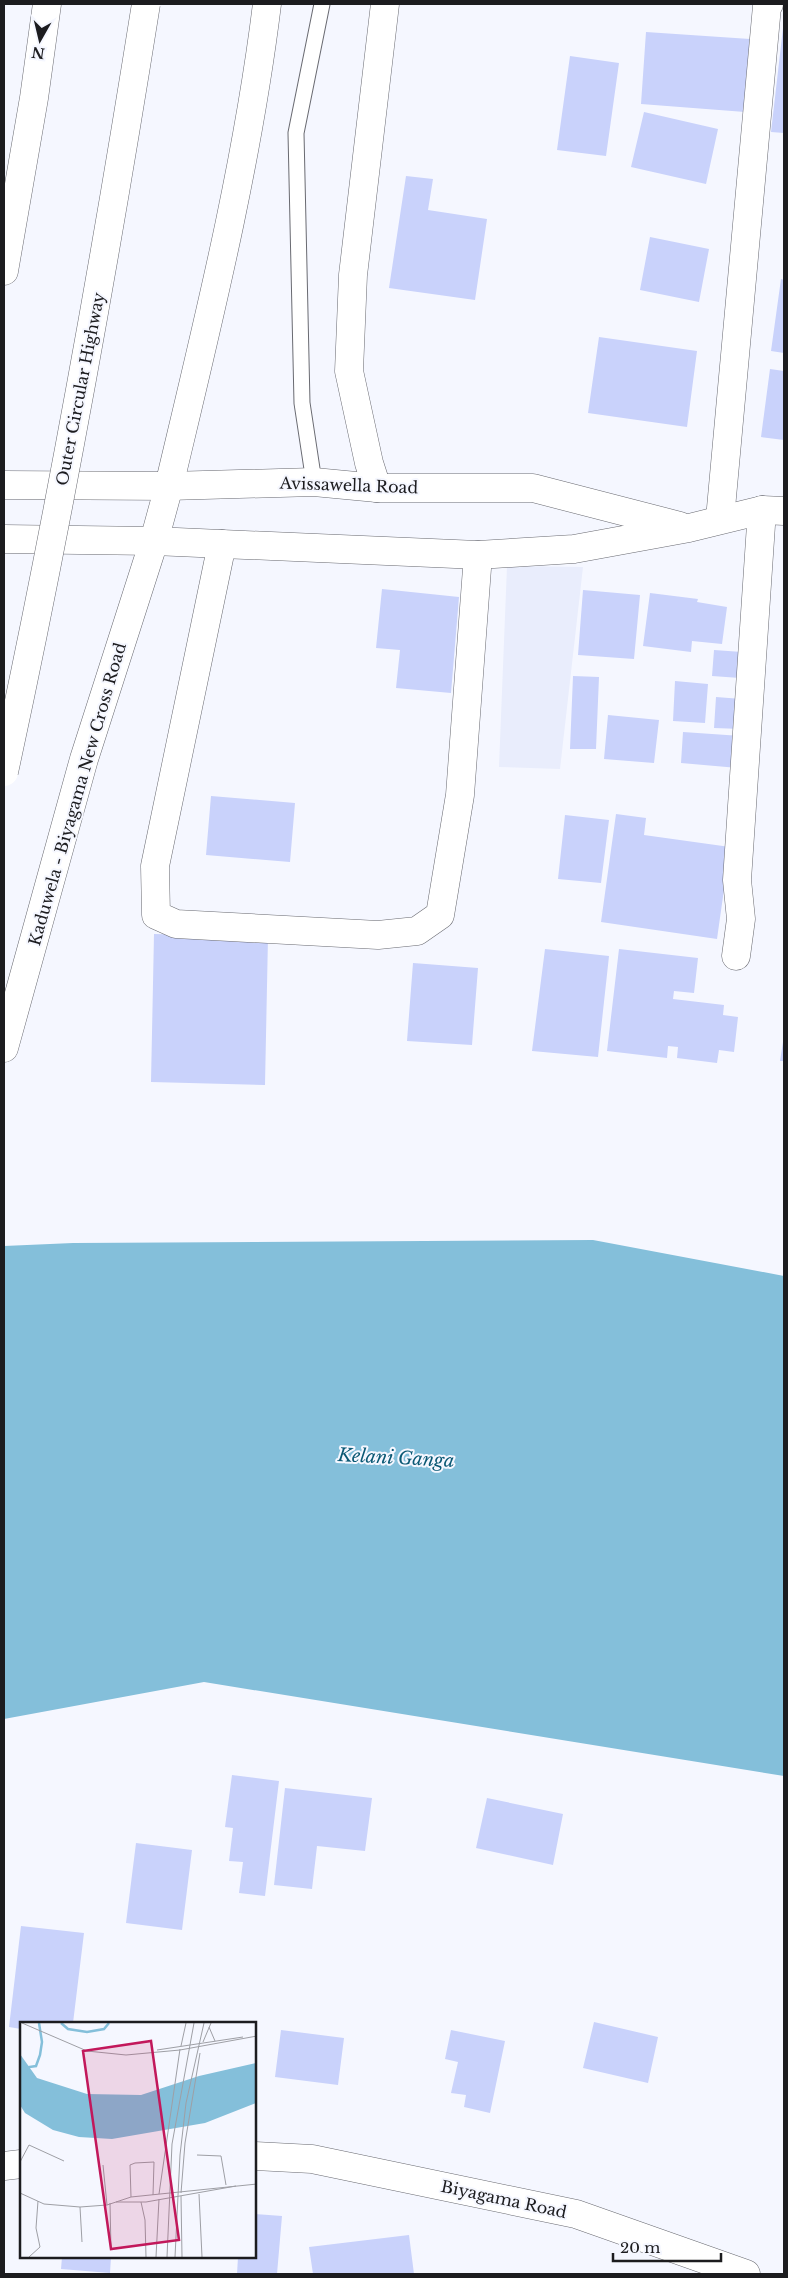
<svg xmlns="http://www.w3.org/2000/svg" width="788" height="2278" viewBox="0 0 788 2278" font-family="'Libre Baskerville',serif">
<rect width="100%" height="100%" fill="#f5f7ff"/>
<path fill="#e9edfc" d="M507,566l76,1 -23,202 -61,-2z"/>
<path fill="#84bfda" d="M593,1240l191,36v500l-580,-94 -200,37v-473l69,-3z"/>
<path fill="#c9d2fb" d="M783,28h1v105l-13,-1z
M646,32l104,7 -5,73 -104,-8z
M570,56l49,7 -13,93 -49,-6z
M644,112l74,17 -12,55 -75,-17z
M406,176l27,3 -5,31 59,9 -12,81 -86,-12z
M650,237l59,12 -10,53 -59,-12z
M781,279l3,1v73l-13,-2z
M599,337l98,14 -10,76 -99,-14z
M770,369l14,2v69l-23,-3z
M382,589l77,8 -8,96 -55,-5 4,-38 -24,-2z
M583,590l57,5 -6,64 -56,-4z
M650,593l48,6 -1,3 30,5 -5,37 -30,-3 -1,11 -48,-6z
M714,650l28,2 -2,26 -28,-2z
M573,676l26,1 -3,72h-26z
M675,681l33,3 -3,39 -32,-2z
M716,697l26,2 -1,30 -27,-1z
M608,715l51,5 -5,43 -50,-4z
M683,732l58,4 -3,32 -57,-5z
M211,796l84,7 -5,59 -84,-7z
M616,814l30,4 -2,17 86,12 -13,92 -116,-17z
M565,815l44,5 -8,63 -43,-4z
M154,934l114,3 -3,148 -114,-3z
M545,949l64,7 -11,101 -66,-6z
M619,949l79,9 -4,35 -20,-2 -1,8 51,6 -1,10 15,2 -4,35 -15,-2 -2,13 -40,-5 1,-11 -10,-1 -1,12 -60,-7z
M413,963l65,5 -6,77 -65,-4z
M783,1042h1v19h-4z
M232,1775l47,6 -14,115 -26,-3 4,-31 -14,-1 4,-33 -8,-1z
M285,1788l87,10 -7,53 -48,-5 -5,43 -38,-4z
M487,1798l76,16 -10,51 -77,-17z
M136,1843l56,7 -10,80 -56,-7z
M21,1926l63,7 -11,90h-52v6l-12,-2z
M594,2022l64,15 -10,46 -65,-15z
M281,2030l63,8 -6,47 -63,-8z
M451,2030l54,11 -15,72 -26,-6 2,-12 -15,-2 7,-31 -13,-3z
M255,2214l27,2 -5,58h-40l1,-17h17z
M409,2235l5,39h-101l-4,-27z
M62,2257h49l-1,16 -49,-4z"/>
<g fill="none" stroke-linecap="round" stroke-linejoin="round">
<defs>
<path id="lane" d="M314,482l-12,-79 -6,-270 26,-129"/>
<path id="street" d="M377,488l-8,-25 -20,-92 4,-96 32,-271
M720,519l47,-513 2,-2
M222,544l-67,322 1,49 20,9 202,11 39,-4 23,-16 20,-120 18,-240
M736,956l5,-37 -4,-39 25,-370"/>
<path id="secondary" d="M4,1048l80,-289 70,-218 15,-55"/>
<path id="primary" d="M4,485l165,1 145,-4 63,6h156l147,38
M4,539l150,2 324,14 96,-6 115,-21 73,-18 22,1
M255,2156l57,3 264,55 170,60
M4,2166l17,-2"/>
<path id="highway" d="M4,271l30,-173 13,-94
M169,486c38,-160 78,-319 98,-482"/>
</defs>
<use href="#lane" stroke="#696a71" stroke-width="17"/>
<use href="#street" stroke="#696a71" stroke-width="29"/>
<use href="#secondary" stroke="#696a71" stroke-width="29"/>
<use href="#primary" stroke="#696a71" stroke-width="29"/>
<use href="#highway" stroke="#696a71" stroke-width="29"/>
<use href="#lane" stroke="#fff" stroke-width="15"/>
<use href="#street" stroke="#fff" stroke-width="28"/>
<use href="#secondary" stroke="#fff" stroke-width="28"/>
<use href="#primary" stroke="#fff" stroke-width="28"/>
<use href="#highway" stroke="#fff" stroke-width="28"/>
<defs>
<path id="highway-bridge" d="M4,772c55,-254 101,-511 142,-768"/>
</defs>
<use href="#highway-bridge" stroke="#696a71" stroke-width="29" stroke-linecap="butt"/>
<use href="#highway-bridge" stroke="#fff" stroke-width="28"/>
</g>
<g text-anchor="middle" stroke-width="4" stroke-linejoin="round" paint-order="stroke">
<g font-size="16" fill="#1c1c1f" stroke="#f5f7ff">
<text transform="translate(80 389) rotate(-79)" y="6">Outer Circular Highway</text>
<text transform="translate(349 485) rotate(2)" y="6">Avissawella Road</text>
<text transform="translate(77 794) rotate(-74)" y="6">Kaduwela - Biyagama New Cross Road</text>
<text transform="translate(504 2199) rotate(12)" y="6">Biyagama Road</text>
</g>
<g font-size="18" font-style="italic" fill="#0a5874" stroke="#f5f7ff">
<text transform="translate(396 1458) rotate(3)" y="6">Kelani Ganga</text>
</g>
</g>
<g transform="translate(20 2022)">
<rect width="236" height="236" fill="#f5f7ff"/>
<path d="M0,32l17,24 50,16 54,1 58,-19 57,-13v40l-51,20 -93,16 -33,-2 -26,-7 -28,-17 -5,-8z" fill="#84bfda"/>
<path fill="none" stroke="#84bfda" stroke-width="2.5" d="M41,1l7,6 19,3 17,-3 5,-6M0,59l8,-7 1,-7 7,-1 4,-11 2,-13 -3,-19"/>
<path fill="none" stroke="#9e9fa5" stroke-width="1" d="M2,1l65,28 39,4 54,-5 77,-14M189,5l6,14M183,20l8,-19M161,24l5,-23M137,28l86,-13M177,133l24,1 5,29M0,140l9,-17 35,16M83,143l4,40M0,171l24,11 36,3 27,-2 24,-8 126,-13M161,171l4,-50 15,-90M139,172l21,-145M179,172l3,63M161,174l1,61M111,175l-1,-32 5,-2 19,-1 -1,33M96,180h30l90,-16M121,180l4,18 1,37M90,181l1,47M60,185l2,35M9,235l11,-10 -4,-19 2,-27M136,235l3,-58M147,235l5,-113 22,-121M155,235l5,-102 6,-52 18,-80"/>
<path fill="#c2185b" fill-opacity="0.15" stroke="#c2185b" stroke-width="2.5" d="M131,19l28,199 -68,9 -28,-198z"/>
<rect width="236" height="236" fill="none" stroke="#1c1c1f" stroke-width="2.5"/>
</g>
<rect width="788" height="2278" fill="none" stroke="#1c1c1f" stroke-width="10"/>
<g transform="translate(40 40) rotate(188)" stroke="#f5f7ff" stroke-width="4" paint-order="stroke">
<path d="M0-4L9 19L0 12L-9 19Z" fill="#1c1c1f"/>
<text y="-8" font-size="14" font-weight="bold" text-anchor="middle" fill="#1c1c1f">N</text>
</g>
<path d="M613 2253v8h108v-8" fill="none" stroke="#1c1c1f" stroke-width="2.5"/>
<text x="620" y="2253" font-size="15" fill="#1c1c1f" stroke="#f5f7ff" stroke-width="4" paint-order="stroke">20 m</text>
</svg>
